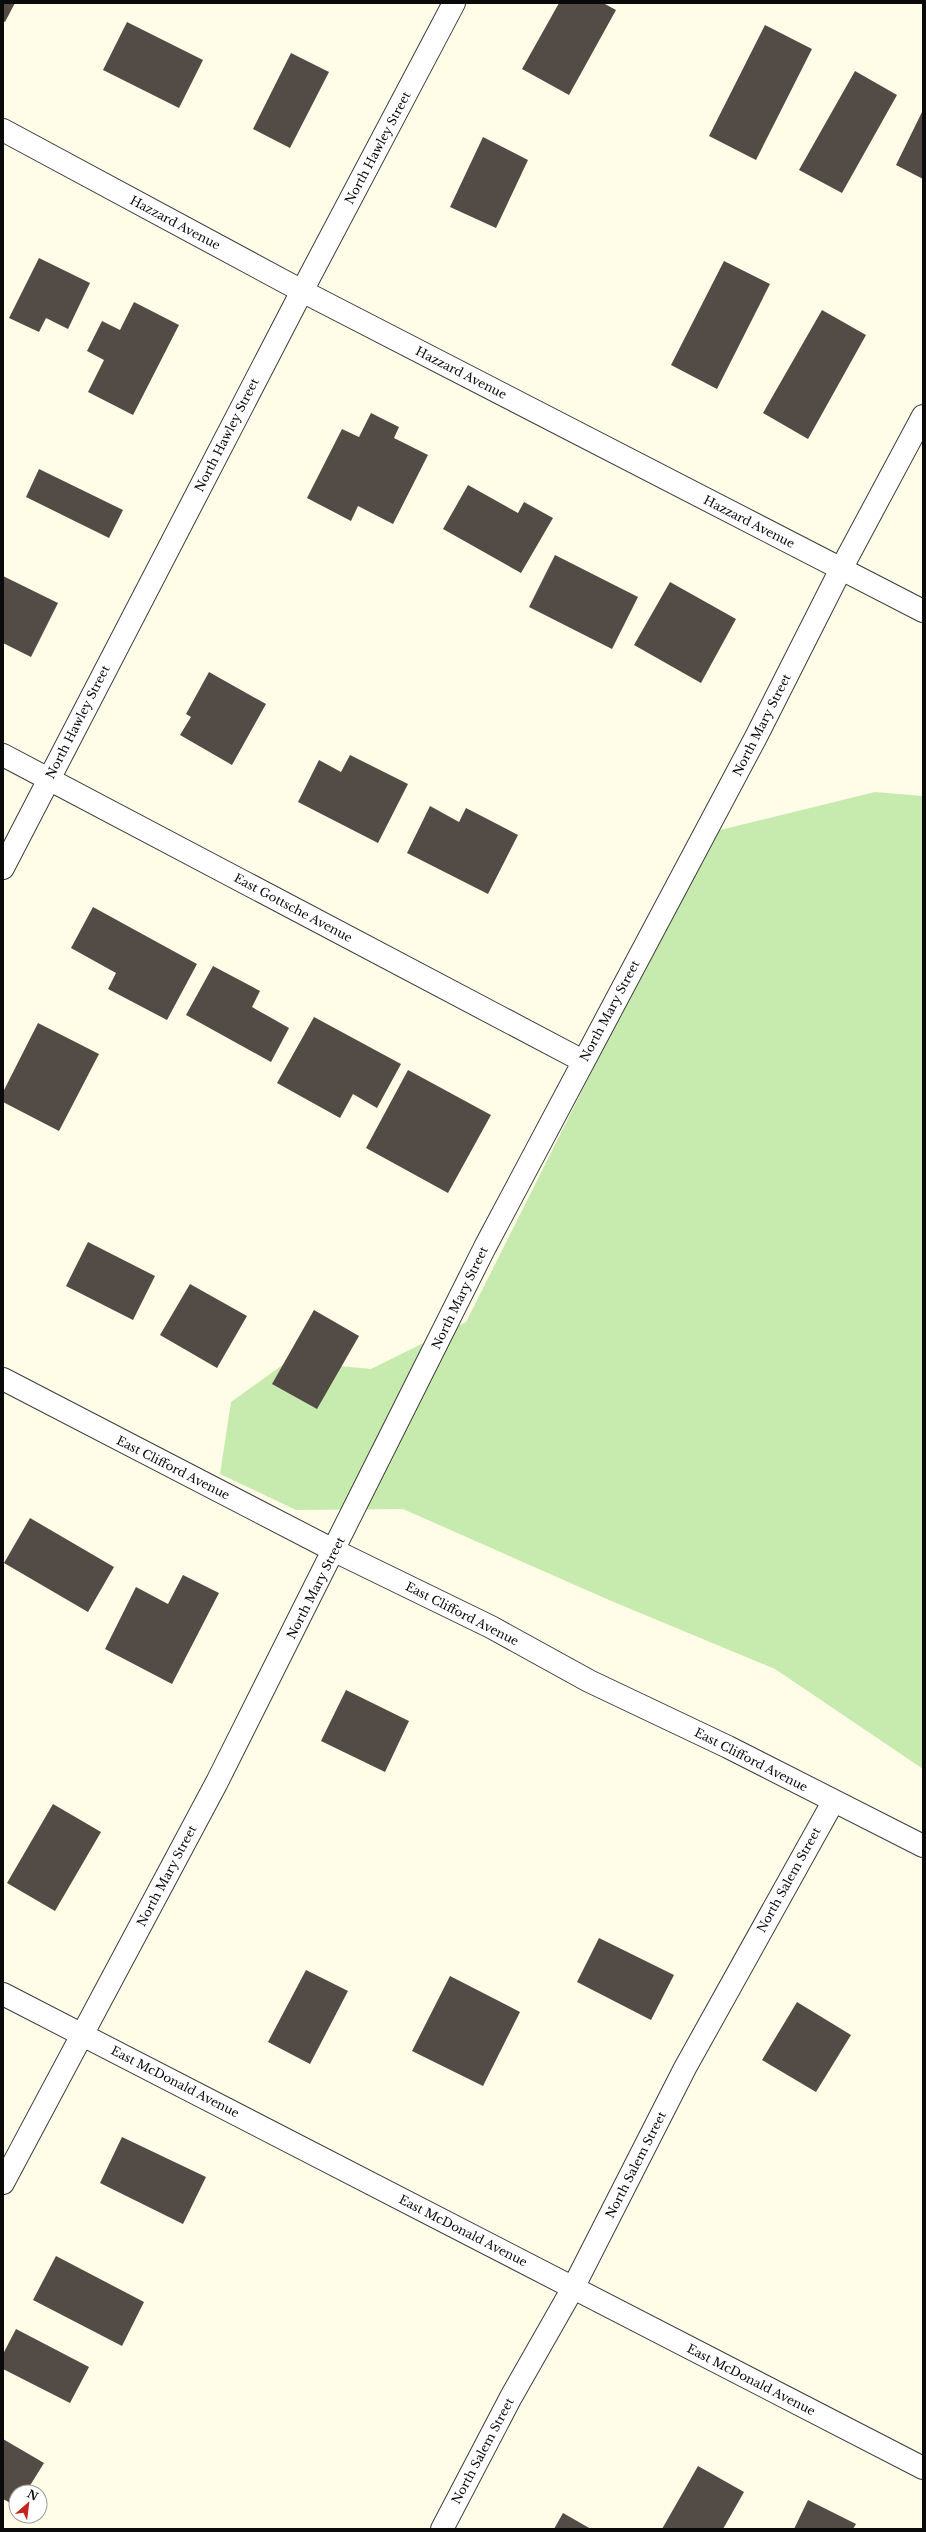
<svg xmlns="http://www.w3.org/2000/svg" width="926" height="2532" viewBox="0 0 926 2532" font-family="'Libre Baskerville',serif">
<rect width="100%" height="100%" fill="#fffde7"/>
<path fill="#c7ebaf" d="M875,792l48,4v973l-148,-100 -166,-69 -206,-91 -107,1 -76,-36 11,-72 57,-41 83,8 95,-47 246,-490z"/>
<path fill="#534c46" d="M3,3h12l-10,19 -2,-1z
M559,3h44l13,7 -47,85 -47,-26z
M127,22l76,38 -24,48 -76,-38z
M765,25l47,24 -56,111 -47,-24z
M291,53l38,19 -39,76 -37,-19z
M855,71l42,24 -55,98 -43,-23z
M923,110v69l-27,-14z
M483,137l45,23 -32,68 -46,-21z
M39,258l51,25 -22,46 -22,-11 -7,14 -30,-14z
M724,261l46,23 -53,105 -46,-24z
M134,302l45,23 -46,90 -45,-23 16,-32 -17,-9 15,-30 18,9z
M822,310l44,25 -58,104 -45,-26z
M371,413l28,14 -5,11 34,17 -35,69 -35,-18 -7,15 -44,-23 35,-69 17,8z
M39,469l84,41 -14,28 -83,-41z
M468,485l50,28 6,-11 29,16 -32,55 -78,-44z
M555,555l83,42 -26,52 -83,-42z
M3,576l55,27 -27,54 -28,-14z
M670,582l66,37 -35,64 -67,-38z
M209,672l57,32 -34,61 -52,-30 11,-18 -5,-3z
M350,755l58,29 -30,59 -80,-41 21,-42 22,12z
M430,806l29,16 7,-14 52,27 -30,59 -81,-41z
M93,907l104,57 -30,56 -59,-31 8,-16 -45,-25z
M213,966l47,25 -8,16 37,21 -18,34 -85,-47z
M314,1017l87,47 -24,44 -24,-14 -13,24 -63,-35z
M38,1023l61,31 -40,77 -56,-29v-10z
M408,1070l83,45 -43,78 -82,-45z
M88,1242l67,34 -22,44 -67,-34z
M190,1284l57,32 -30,52 -57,-33z
M314,1310l45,26 -42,73 -45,-25z
M30,1518l84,49 -26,45 -84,-49z
M183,1575l36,18 -47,91 -67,-35 31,-62 32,17z
M346,1690l63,31 -24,51 -64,-31z
M53,1804l48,28 -46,79 -48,-28z
M599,1938l75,37 -23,45 -74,-38z
M306,1970l42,21 -38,73 -42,-22z
M450,1976l70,36 -37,74 -71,-35z
M797,2002l54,33 -35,57 -54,-32z
M122,2137l84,40 -23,47 -83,-41z
M56,2256l88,46 -22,44 -89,-46z
M16,2329l73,38 -19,36 -67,-34v-15z
M3,2439l41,24 -18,29h-10v14l-13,-7z
M698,2466l46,26 -21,37h-61z
M808,2500l48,24 -3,5h-59z
M563,2513l28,16h-37z"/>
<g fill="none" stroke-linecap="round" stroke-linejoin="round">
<defs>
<path id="minor" d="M3,130l299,161 621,320
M3,755l580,306
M3,868l299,-577 152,-288
M3,1379l332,172 156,76 98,54 139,66 195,99
M3,1994l920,474
M3,2183l214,-401 268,-535 271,-510 85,-168 82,-153
M442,2529l69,-132 62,-109 112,-220 148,-266"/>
</defs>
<use href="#minor" stroke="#3d3d3d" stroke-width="24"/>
<use href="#minor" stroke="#fff" stroke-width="22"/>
</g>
<g text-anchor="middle" stroke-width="4" stroke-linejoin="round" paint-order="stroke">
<g font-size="12" fill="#0a0a0a" stroke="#fff">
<text transform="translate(378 148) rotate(-62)" y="4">North Hawley Street</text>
<text transform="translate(175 223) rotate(28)" y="4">Hazzard Avenue</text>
<text transform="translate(461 373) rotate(27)" y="4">Hazzard Avenue</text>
<text transform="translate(227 435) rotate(-63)" y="4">North Hawley Street</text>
<text transform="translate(749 522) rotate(27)" y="4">Hazzard Avenue</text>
<text transform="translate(78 722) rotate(-63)" y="4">North Hawley Street</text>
<text transform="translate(762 725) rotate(-63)" y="4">North Mary Street</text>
<text transform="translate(293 908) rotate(28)" y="4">East Gottsche Avenue</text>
<text transform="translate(610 1011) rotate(-62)" y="4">North Mary Street</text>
<text transform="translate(460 1298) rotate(-64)" y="4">North Mary Street</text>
<text transform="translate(173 1468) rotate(27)" y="4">East Clifford Avenue</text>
<text transform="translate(316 1588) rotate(-63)" y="4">North Mary Street</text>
<text transform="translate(462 1614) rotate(27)" y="4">East Clifford Avenue</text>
<text transform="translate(751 1760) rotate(27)" y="4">East Clifford Avenue</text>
<text transform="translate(167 1876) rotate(-62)" y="4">North Mary Street</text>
<text transform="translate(789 1880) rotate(-61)" y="4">North Salem Street</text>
<text transform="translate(175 2082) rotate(27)" y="4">East McDonald Avenue</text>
<text transform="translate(636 2165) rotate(-63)" y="4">North Salem Street</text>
<text transform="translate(463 2231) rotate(27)" y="4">East McDonald Avenue</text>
<text transform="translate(751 2380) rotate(27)" y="4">East McDonald Avenue</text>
<text transform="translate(483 2451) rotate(-62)" y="4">North Salem Street</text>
</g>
</g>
<rect width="926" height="2532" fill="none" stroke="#0a0a0a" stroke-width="8"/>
<g transform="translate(28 2504) rotate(28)"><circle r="19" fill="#ffffff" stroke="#9d9d9d"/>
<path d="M0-3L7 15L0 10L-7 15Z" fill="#c2251a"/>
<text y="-6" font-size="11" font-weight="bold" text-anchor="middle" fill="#0a0a0a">N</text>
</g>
</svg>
